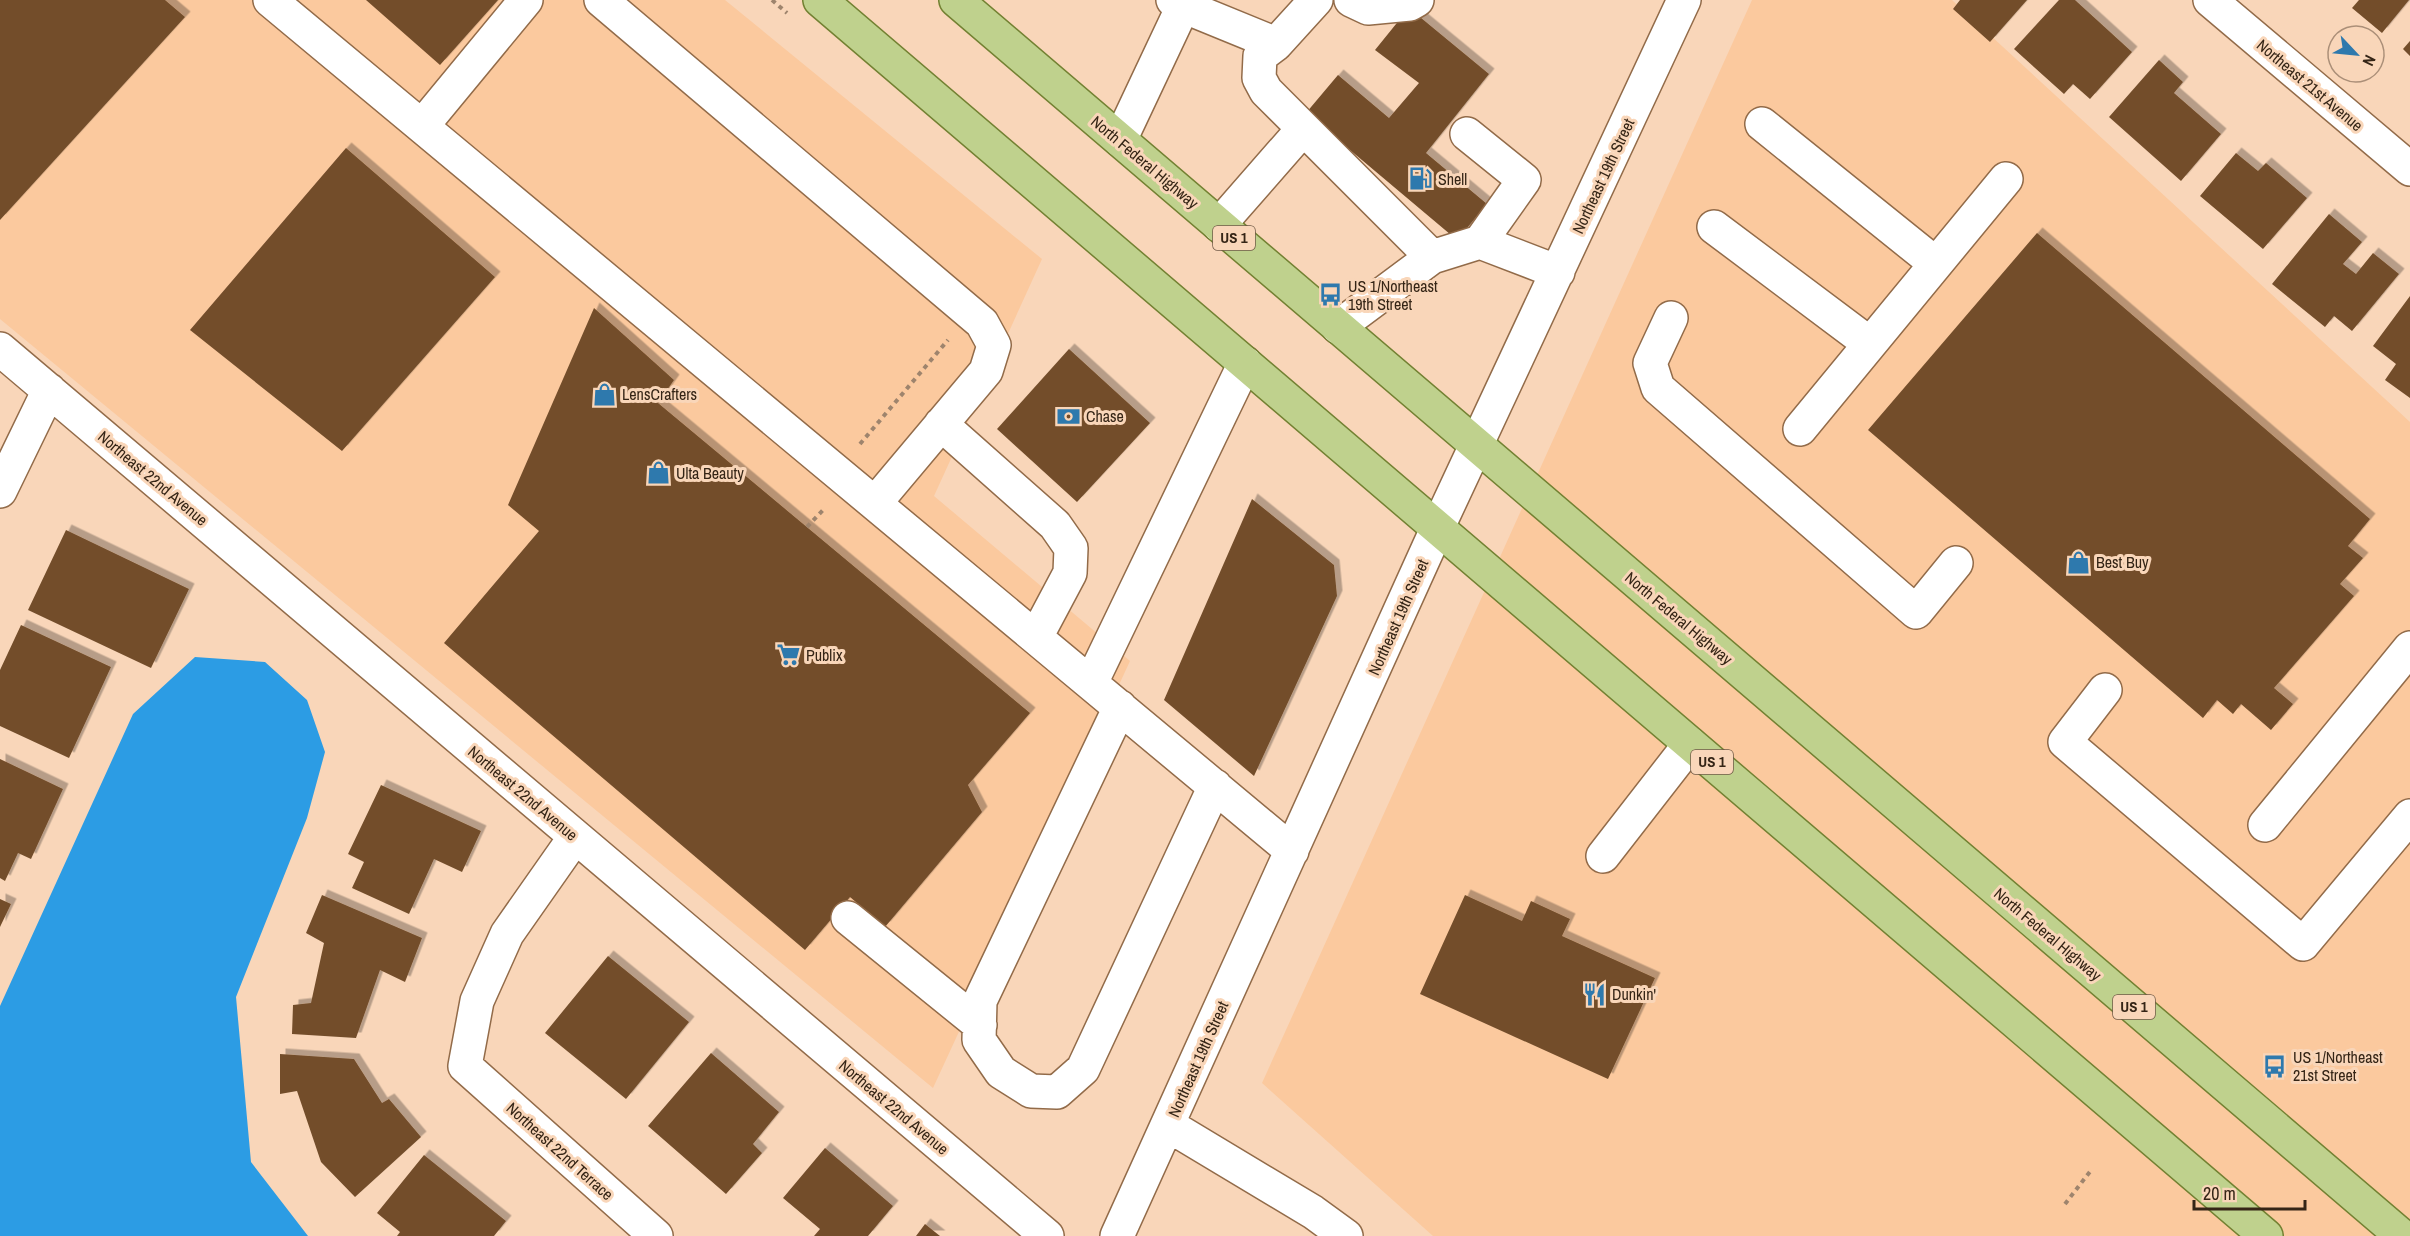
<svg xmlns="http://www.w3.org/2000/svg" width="2410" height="1236" viewBox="0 0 2410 1236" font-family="'Archivo Narrow',sans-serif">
<defs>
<filter id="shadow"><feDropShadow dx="5.5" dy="-5.5" stdDeviation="0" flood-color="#0004"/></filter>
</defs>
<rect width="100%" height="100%" fill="#f9d6b9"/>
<path fill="#fbc99e" d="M0,0h725l317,259 -108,237 196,165 -197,427 -933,-769z
M1752,0h200l458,422v814h-977l-171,-153z"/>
<path fill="#2c9ce4" d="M195,657l70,5 42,38 18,52 -18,66 -71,179 15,165 57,74h-308v-230l133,-292z"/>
<path fill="#734e2c" filter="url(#shadow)" d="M0,0h165l20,17 -185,203z
M366,0h132l-58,65z
M1960,0h67l-37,42 -37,-33z
M2059,0h16l57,52 -42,47 -17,-15 -9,10 -50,-45z
M2359,0h50l-27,33 -30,-25z
M1409,8l80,66 -63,79 61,51 -30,36 -151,-127 32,-38 51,43 30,-35 -44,-33z
M2410,41v15l-7,-7z
M2159,60l24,22 -9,11 47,41 -40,47 -72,-64z
M346,148l149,129 -153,174 -152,-121z
M2236,153l22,18 8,-8 41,35 -44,51 -63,-53z
M2329,214l33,28 -19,22 13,10 17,-21 26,21 -47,57 -18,-15 -9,11 -53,-43z
M2037,233l333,286 -22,27 15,12 -23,26 14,12 -80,92 19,16 -22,26 -30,-26 -8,10 -16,-14 -14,18 -335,-288z
M2410,296v102l-25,-18 11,-16 -23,-18z
M594,308l80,72 -16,23 372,310 -62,72 14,27 -97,115 -35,-30 -45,53 -361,-307 95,-112 -31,-26z
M1069,349l81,74 -73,79 -80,-73z
M1252,499l82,66 3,31 -83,180 -90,-76z
M66,530l123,59 -38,79 -123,-58z
M21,625l90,42 -42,91 -69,-32v-56z
M0,759l63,30 -32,70 -13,-6 -13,28 -5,-3z
M381,785l100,46 -19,41 -28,-13 -25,55 -57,-26 12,-26 -16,-8z
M322,895l100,43 -17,44 -25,-12 -24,68 -64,-4 1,-29 18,-2 13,-60 -18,-10z
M1465,895l57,26 9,-20 39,18 -8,17 93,42 -47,101 -188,-85z
M0,899l11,5 -11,23z
M608,956l81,66 -63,77 -81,-66z
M711,1053l68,59 -26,32 9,9 -36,41 -78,-68z
M280,1054l74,5 28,44 7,-4 32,38 -66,60 -34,-35 -24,-71 -17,3z
M825,1148l68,58 -25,30h-54l6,-7 -37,-31z
M424,1155l82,66 -12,15h-97l3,-4 -23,-19z
M925,1224l15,12h-24z"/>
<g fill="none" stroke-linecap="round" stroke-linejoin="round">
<defs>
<path id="minor" d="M270,0l1022,851
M601,0l381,323 12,22 -8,26 -111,132
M1173,0l10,6 93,38
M1316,0l-40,44 -16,12 -1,22 7,13 166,166
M1351,0l17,8 42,-4 7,-4
M2210,0l200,169
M1762,124l174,140
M422,126l104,-126
M1467,134l57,46 -44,62 78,30
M1120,140l66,-140
M1219,225l84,-96
M1714,227l156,117
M1671,318l-21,45 8,25 258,224 40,-49
M1338,327l94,-70 48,-15
M0,349l1047,887
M941,424l114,101 16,23 -1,25 -34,64
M1800,429l206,-250
M0,491l49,-101
M1091,683l154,-320
M2105,690l-40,52 238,202 107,-128
M1120,707l-140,294 -1,39 22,32 30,19 26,1 26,-23 132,-283
M2265,825l145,-177
M575,837l-68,97 -30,67 -12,65 191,170
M1603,856l87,-112
M848,918l132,107
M1168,1125l145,87 33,24
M1117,1236l320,-707 247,-529"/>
<path id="major" d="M820,0l1446,1236
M956,0l1446,1236"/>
</defs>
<use href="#minor" stroke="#926b49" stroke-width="36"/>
<use href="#major" stroke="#738132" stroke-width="36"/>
<path stroke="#9e846d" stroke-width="4" stroke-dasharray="4.5 4.5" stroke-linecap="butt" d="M772,0l15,13
M860,444l88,-104
M807,527l18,-19
M2065,1204l27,-35"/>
<use href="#minor" stroke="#fff" stroke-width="33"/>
<use href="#major" stroke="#bfd18d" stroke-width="33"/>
</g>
<defs>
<symbol id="fuel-bare" viewBox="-9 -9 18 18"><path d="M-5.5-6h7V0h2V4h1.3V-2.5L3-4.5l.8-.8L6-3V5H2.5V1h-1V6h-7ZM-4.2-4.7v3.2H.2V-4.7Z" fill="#2e79ad" stroke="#f9d6b9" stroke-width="2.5" paint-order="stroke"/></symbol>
<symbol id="bus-bare" viewBox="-9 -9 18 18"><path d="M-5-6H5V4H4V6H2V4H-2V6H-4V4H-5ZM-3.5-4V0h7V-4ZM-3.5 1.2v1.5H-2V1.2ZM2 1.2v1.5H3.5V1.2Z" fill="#2e79ad" stroke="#f9d6b9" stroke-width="2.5" paint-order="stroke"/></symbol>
<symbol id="shop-bare" viewBox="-9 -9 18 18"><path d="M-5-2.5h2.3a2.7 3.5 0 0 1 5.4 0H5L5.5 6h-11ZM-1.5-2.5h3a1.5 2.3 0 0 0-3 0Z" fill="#2e79ad" stroke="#f9d6b9" stroke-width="2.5" paint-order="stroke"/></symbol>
<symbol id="bank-bare" viewBox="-9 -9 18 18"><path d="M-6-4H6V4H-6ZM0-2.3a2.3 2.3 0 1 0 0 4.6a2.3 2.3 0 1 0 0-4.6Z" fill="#2e79ad" stroke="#f9d6b9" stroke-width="2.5" paint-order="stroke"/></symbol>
<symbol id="supermarket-bare" viewBox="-9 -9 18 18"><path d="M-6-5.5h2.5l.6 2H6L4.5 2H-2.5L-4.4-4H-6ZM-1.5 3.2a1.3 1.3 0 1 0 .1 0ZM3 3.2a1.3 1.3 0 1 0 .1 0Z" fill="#2e79ad" stroke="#f9d6b9" stroke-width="2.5" paint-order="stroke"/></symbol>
<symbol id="restaurant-bare" viewBox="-9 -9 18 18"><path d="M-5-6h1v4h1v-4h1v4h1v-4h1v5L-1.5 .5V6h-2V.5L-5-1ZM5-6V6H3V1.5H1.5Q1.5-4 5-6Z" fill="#2e79ad" stroke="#f9d6b9" stroke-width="2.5" paint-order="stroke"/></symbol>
</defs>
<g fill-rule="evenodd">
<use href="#fuel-bare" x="1404" y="162" width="33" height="33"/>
<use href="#bus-bare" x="1314" y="278" width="33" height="33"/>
<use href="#shop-bare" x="588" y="378" width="33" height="33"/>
<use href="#bank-bare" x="1052" y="400" width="33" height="33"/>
<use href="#shop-bare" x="642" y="456" width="33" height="33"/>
<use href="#shop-bare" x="2062" y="546" width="33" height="33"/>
<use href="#supermarket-bare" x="772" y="638" width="33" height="33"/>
<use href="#restaurant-bare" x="1578" y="978" width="33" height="33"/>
<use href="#bus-bare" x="2258" y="1050" width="33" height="33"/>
</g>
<g text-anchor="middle" stroke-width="6" stroke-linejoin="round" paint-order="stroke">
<g fill="#f9d6b9" stroke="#705a47" stroke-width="1.5">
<rect x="1213" y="226" width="42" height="24" rx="4.5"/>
<rect x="1691" y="750" width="42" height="24" rx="4.5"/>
<rect x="2113" y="995" width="42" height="24" rx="4.5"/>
</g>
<g font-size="15" font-weight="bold" fill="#352516">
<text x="1234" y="243">US 1</text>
<text x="1712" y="767">US 1</text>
<text x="2134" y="1012">US 1</text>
</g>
<g font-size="16" fill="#352516" stroke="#f9d6b9">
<text transform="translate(2310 85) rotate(40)" y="6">Northeast 21st Avenue</text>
<text transform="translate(1145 162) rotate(40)" y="6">North Federal Highway</text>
<text transform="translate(1603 176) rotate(-65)" y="6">Northeast 19th Street</text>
<text transform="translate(153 478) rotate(40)" y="6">Northeast 22nd Avenue</text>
<text transform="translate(1398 617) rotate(-66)" y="6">Northeast 19th Street</text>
<text transform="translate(1679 618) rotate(40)" y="6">North Federal Highway</text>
<text transform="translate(523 793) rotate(40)" y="6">Northeast 22nd Avenue</text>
<text transform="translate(2048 934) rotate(40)" y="6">North Federal Highway</text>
<text transform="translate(1198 1059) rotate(-66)" y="6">Northeast 19th Street</text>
<text transform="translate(894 1107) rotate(40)" y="6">Northeast 22nd Avenue</text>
<text transform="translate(560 1151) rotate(42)" y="6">Northeast 22nd Terrace</text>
</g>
<g font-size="16" fill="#352516" stroke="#f9d6b9" text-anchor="start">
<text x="1438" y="185">Shell</text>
<text x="1348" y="292">US 1/Northeast<tspan x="1348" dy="18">19th Street</tspan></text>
<text x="622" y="400">LensCrafters</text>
<text x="1086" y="422">Chase</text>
<text x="676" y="479">Ulta Beauty</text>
<text x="2096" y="568">Best Buy</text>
<text x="806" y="661">Publix</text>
<text x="1612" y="1000">Dunkin'</text>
<text x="2293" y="1063">US 1/Northeast<tspan x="2293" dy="18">21st Street</tspan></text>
</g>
</g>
<g transform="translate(2356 54) rotate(116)"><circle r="28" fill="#f9d6b9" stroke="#ab8f78" stroke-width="1.5"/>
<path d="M0-4.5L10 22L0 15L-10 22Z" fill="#2e79ad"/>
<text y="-9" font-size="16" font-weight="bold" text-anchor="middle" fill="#352516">N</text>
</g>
<path d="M2194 1200v9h111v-9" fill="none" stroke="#352516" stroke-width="3"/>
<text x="2203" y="1200" font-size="18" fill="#352516" stroke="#f9d6b9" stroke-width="4.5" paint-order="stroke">20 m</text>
</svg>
